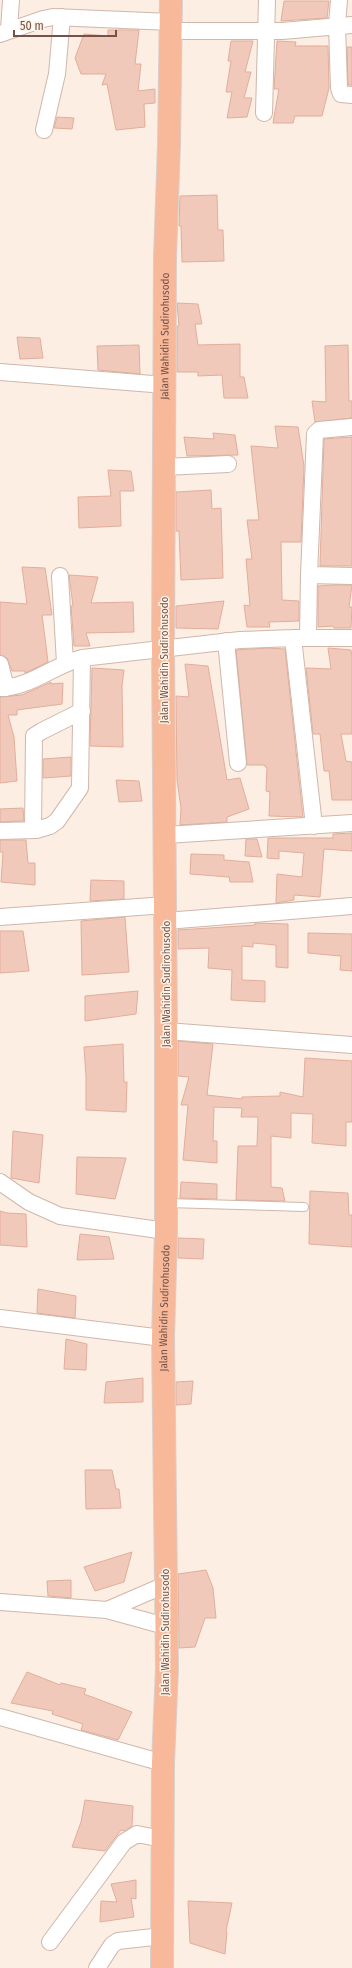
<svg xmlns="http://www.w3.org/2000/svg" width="352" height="1968" viewBox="0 0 352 1968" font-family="'Fira Sans Condensed',sans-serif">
<rect width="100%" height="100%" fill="#fceee2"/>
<path fill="#f1c9ba" stroke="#e3ad9a" d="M284,1h45l-2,17 -46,3z
M108,30h31l-4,34h6l-3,27 17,-2v14l-11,1 1,23 -29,3 -9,-46 -5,1 4,-11h-25l-6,-16 9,-24 24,2z
M231,41h22l-8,31h6l-7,26h8l-5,19 -20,1 5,-26h-6l5,-31h-3z
M277,41l19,1 -1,4h33l1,42 -7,28h-27l-2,7h-20l6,-34h-5z
M347,47h5v38h-4z
M57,117l17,1 -2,11 -18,-1z
M217,195l1,35h5l1,31 -42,1 -1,-36h-2l1,-30z
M177,303l21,1 4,20h-7l3,21 42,-1v33h4l4,21h-24l-2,-23 -24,1v-4h-21v-46h2z
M17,337l23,1 3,20 -23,1z
M139,345l1,29 -42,-4 -1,-24z
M348,345l1,56h3v17l-37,4 -3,-21 14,1 -1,-56z
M275,426l23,1 6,39 -3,76h-20l1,58 17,1v20l-30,1 1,5h-23l-3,-22 6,1 -4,-47h6l-5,-39h12l-8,-74 27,2z
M213,433l22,2 3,20 -51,1 -3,-19 30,2z
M352,437v129h-32l4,-127z
M108,470l23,1 3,20h-14l1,35 -42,2 -1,-31 33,-1z
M211,490l1,19 9,-1 2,70 -42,2 -2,-49h-3v-39z
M22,567l23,1 7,47h-10l6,47 -23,11v-2h-13l-5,-13 -7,-3v-53l27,2z
M69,575l29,2 -7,26 42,-1 1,30 -48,1 4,13h-16l-3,-40h2z
M332,585h20l-3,22h3l-1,21h-17l-1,-2 -15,1v-41z
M224,601l-6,28 -42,-1v-22z
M268,648l17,1 18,168 -34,-1 1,-24 -4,-1 1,-24h-2v-2h-18l-11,-115z
M328,648l23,2 1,7v77h-11l5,27 6,1v38h-20l-3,-29h-5l-4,-37h-7l-7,-66 25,1z
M185,664l23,2 19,114 13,-2 9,31 -22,8v5l-47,3 1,-17 -4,-28 -1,-84 13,1z
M92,668l32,2 -2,16 1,61 -33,-1z
M51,682v2l12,-1 -1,21 -45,6v5h-9l6,22 3,44 -17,2v-86l22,-2z
M71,757v19l-28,2v-19z
M116,780l23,1 3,20 -23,1z
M23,808l1,13 -24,1v-13z
M352,833v18l-28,-2 -4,48 -26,-2v5l-18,3 1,-29 25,3 2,-24 -25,-2v8l-12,-1 1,-20h65v-4z
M246,839h11l5,18 -17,-1z
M0,840h26l2,23h7v22l-34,-3 2,-30h-3z
M191,854l33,1v5l25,2 4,20h-23l-1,-5 -39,-3z
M91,880l33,1v18l-34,2z
M125,917l4,55 -47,3 -1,-54z
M255,923l33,1v44l-12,-1v-22l-23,-2v4l-11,-1v34l23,1v21l-34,-2 1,-30 -24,-2 1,-20 -31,1v-19l77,-5z
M0,931h23l6,40 -29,2z
M308,933l44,1v37l-12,-1 1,-14 -33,-3z
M138,991l-2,23 -51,7v-25z
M178,1041l35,3 -6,51 35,4v-2l38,-1v-4l23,5 2,-39 47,3v61h-6v24l-34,-3 1,-29 -22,-1v25l-20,-2v51l11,1 3,13 -49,-1 2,-54h19l1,-29h-17l1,-9 -28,-1 -1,34h4v22l-34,-3 5,-55h-7l8,-28 -11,-1z
M123,1044l1,38h3l-1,30 -40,-2v-34l-2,-29z
M13,1131l30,4 -4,48 -28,-5z
M77,1157l49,1 -11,41 -39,-5z
M181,1182l36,2v15l-37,-1z
M310,1191l38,2 1,22h3v32l-43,-3z
M0,1211l7,2 19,1 1,33 -27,-2z
M80,1234l29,3 5,22 -37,1z
M178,1238l26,1 -1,20 -25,-1z
M38,1289l38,7 -1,22 -38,-5z
M66,1339l21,5 -1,26 -22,-1z
M143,1378v24l-39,1 2,-21z
M193,1381l-2,23 -15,1v-23z
M85,1470h27l4,19h3l2,19 -35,1z
M132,1552l-8,30 -29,9 -11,-24z
M206,1570l7,18 3,30h-11l-10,29 -16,1 -1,-74z
M71,1580v18l-23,-2 -1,-15z
M27,1672l33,13 1,-2 25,6 -2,5 48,18 -14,28 -37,-10 2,-6 -31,-10 1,-3 -42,-8z
M85,1800l48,6 -1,20 -7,5 -4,-1 -16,21 -33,-4 9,-25z
M136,1880v19l-5,-1 3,19 -34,5 1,-21 16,1 -6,-18z
M188,1901l44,2 -6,28 1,1 -2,22 -35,-11z"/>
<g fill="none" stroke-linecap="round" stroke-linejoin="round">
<defs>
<path id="service" d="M167,1203l137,4"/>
<path id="minor" d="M339,0l-2,25 2,63 2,6 11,1
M9,30l2,-30
M171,31h111l70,-6
M0,34l43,-15 10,-2 118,5
M264,113l3,-113
M44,130l13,-56 5,-57
M0,372l165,13
M164,467l64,-3
M309,575l43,1
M60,576l5,87
M293,638l21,188
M308,638l1,-63 6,-141 4,-4 33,-3
M226,641l12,122
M0,664l6,24
M0,688c29,0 54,-23 82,-30
M33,830l1,-94 8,-5 40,-20
M0,831l36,-1 14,-4 7,-5 23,-33 2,-130 158,-18 53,-2h59
M166,835l186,-12
M0,917l166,-12
M166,921l186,-15
M166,1031l186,14
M0,1182l29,20 31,14 106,15
M0,1318l163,20
M0,1602l107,8 58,16
M107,1610l58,-25
M0,1717l163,46
M50,1942l74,-100 13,-8 25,5
M97,1968l15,-23 6,-4 44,-5"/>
<g id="trunk">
<path id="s1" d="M162,1968l1,-205 4,-95 -4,-330 3,-107v-200l-3,-382 2,-392 4,-113 2,-144"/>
</g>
</defs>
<use href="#service" stroke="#cfb7ac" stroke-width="10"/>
<use href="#minor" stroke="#cfb7ac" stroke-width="18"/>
<use href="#trunk" stroke="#d8cfcc" stroke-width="24"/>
<use href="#service" stroke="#fff" stroke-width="8"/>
<use href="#minor" stroke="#fff" stroke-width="16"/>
<use href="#trunk" stroke="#f8b89a" stroke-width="22"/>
</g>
<g text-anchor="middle" stroke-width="3" stroke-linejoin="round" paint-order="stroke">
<g font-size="11" fill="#735249" stroke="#fff3e7">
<text dy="4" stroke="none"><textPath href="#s1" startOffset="1632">Jalan Wahidin Sudirohusodo</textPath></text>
<text transform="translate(164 660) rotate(-90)" y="4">Jalan Wahidin Sudirohusodo</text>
<text transform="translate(166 984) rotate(-90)" y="4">Jalan Wahidin Sudirohusodo</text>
<text dy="4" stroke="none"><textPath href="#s1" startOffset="660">Jalan Wahidin Sudirohusodo</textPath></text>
<text transform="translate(165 1632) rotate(-90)" y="4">Jalan Wahidin Sudirohusodo</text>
</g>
</g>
<path d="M14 30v6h102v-6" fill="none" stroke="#735249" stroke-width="2"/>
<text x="20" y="30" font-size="12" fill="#735249" stroke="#fff3e7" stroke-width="3" paint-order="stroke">50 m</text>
</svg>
